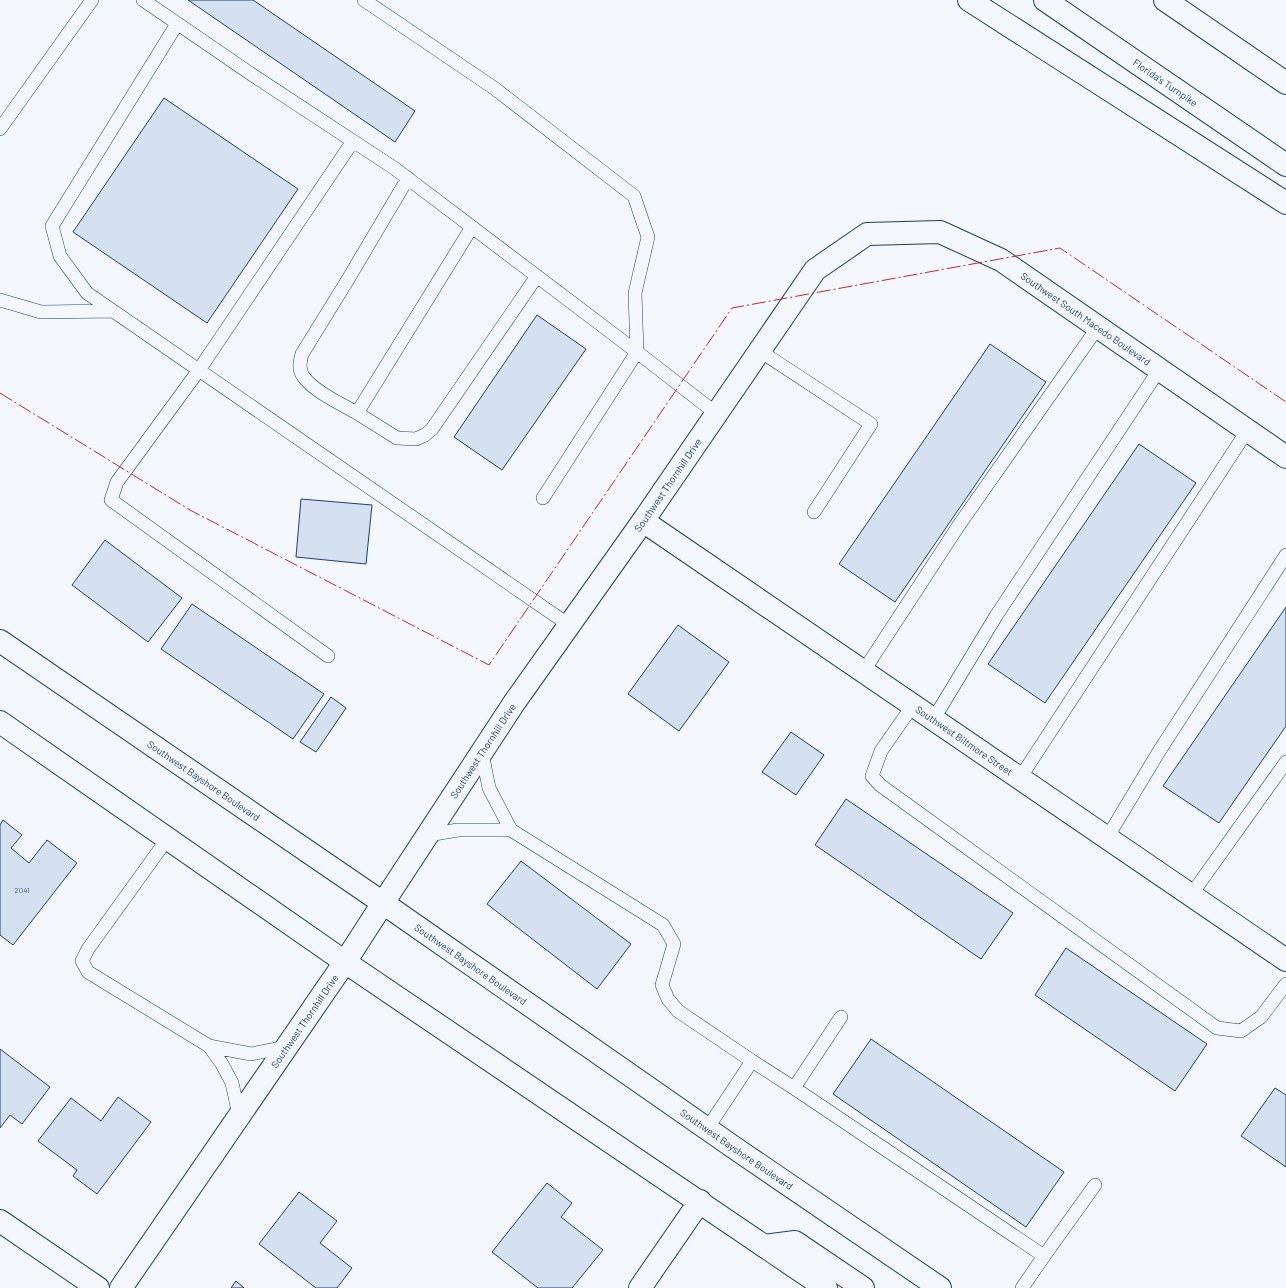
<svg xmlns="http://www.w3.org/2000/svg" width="1286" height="1288" viewBox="0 0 1286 1288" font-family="Barlow,sans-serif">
<rect width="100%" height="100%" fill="#f4f7fb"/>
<path fill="#d5e0f0" stroke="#1d3f73" d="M188,0h65l162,111 -20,31z
M164,98l134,91 -91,134 -134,-91z
M537,315l49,34 -84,121 -48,-33z
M990,344l56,38 -151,220 -56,-38z
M1139,444l57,39 -151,220 -57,-39z
M301,499l71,6 -6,59 -70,-7z
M105,540l77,58 -34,44 -76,-57z
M192,604l132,90 -31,45 -132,-90z
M1286,607v119l-67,97 -56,-37z
M678,625l51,37 -50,69 -51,-37z
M331,697l15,11 -30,44 -16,-10z
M791,732l33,23 -28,40 -34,-23z
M846,799l167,114 -32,46 -166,-114z
M3,820l19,15 -11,13 18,15 18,-23 30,23 -64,82 -13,-10v-110z
M521,861l110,83 -34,45 -110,-85z
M1066,948l141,96 -32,47 -140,-96z
M871,1039l193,133 -38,55 -193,-133z
M0,1049l50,38 -28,37 -12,-9 -10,13z
M1275,1088l11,7v72l-45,-31z
M118,1097l33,25 -54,72 -24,-18 4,-6 -39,-29 33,-43 30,23z
M547,1183l25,20 -11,14 42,33 -31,38h-34l-46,-36z
M299,1192l38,29 -17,22 32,25 -15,20h-21l-57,-44z
M236,1281l8,7h-13z"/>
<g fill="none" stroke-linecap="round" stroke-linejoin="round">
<defs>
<path id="lane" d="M143,0l111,76 140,92 243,184 80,62
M364,0l130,88 140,108 14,41 -13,56 2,59 -94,146
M177,24l-125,202 8,30 27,37 482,332
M0,129l92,-129
M408,178l-61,103 -45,73c-2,7 -4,15 1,22 10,15 38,28 54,37l115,-186
M0,300l41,12 72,-1
M760,351l111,73 -57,88
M357,413l40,25 19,1 9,-4 7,-6 105,-153
M328,656l-217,-156 6,-18 82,-112 154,-229
M863,672l96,-147 139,-198
M913,705l-32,46 -9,25 8,9 337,243 24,3 20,-14 25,-33
M933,720l63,-104 163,-246
M1020,778l227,-347
M511,830l152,95 11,19 -12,41 6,14 10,12 74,50 42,27 250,168 -22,32
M428,835l30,-5h53l-22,-42 -7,-35
M168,838l-80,111 -6,12 6,11 121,74 42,8 35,-7
M1107,838l51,-85 128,-198
M1191,895l95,-133
M209,1046l13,18 10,19 7,32
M794,1088l47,-71
M707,1129l45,-68
M1044,1256l51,-71"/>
<g id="street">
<path id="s1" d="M643,521l643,439"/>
<path id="s2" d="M383,903l131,-200 129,-182 172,-251 52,-36 73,-2 61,28 285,197"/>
<path d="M0,1221l98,67"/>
<path d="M640,1288l60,-87"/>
</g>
<g id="secondary">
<path id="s3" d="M0,641l383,262 356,248 201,137"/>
<path d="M0,722l345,240 481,326"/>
<path d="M764,1246l31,-4 68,46"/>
<path id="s4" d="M121,1288l224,-326 38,-59"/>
</g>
<g id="highway">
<path d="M969,0l317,203"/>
<path id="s5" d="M1045,0l241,165"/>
<path d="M1165,0l121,83"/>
</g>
</defs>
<use href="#lane" stroke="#1d3f73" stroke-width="14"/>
<use href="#street" stroke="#1d3f73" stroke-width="24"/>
<use href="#secondary" stroke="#1d3f73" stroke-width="24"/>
<use href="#highway" stroke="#1d3f73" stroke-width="24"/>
<use href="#lane" stroke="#f4f7fb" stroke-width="13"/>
<use href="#street" stroke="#f4f7fb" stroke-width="22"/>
<use href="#secondary" stroke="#f4f7fb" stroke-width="22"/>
<use href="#highway" stroke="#f4f7fb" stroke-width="22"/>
<path stroke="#c62828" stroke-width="1" stroke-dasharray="14 3 2 3" stroke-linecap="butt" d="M0,393l190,117 299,155 243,-357 328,-60 226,154"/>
</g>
<g text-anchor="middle" stroke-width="3" stroke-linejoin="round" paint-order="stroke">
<g font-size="8" fill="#4b6792">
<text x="22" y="893">2041</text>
</g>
<g font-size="10" fill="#1d3f73" stroke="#f4f7fb">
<text dy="4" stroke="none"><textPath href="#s5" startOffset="146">Florida's Turnpike</textPath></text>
<text dy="4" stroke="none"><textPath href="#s2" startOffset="1073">Southwest South Macedo Boulevard</textPath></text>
<text dy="4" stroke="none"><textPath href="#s2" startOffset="506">Southwest Thornhill Drive</textPath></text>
<text dy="4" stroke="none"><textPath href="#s1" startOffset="389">Southwest Biltmore Street</textPath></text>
<text dy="4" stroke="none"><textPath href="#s2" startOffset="182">Southwest Thornhill Drive</textPath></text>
<text dy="4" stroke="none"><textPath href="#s3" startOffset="247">Southwest Bayshore Boulevard</textPath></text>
<text dy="4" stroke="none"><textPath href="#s3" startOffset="571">Southwest Bayshore Boulevard</textPath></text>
<text dy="4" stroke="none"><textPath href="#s4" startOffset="324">Southwest Thornhill Drive</textPath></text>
<text dy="4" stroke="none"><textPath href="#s3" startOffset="895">Southwest Bayshore Boulevard</textPath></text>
</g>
</g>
</svg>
